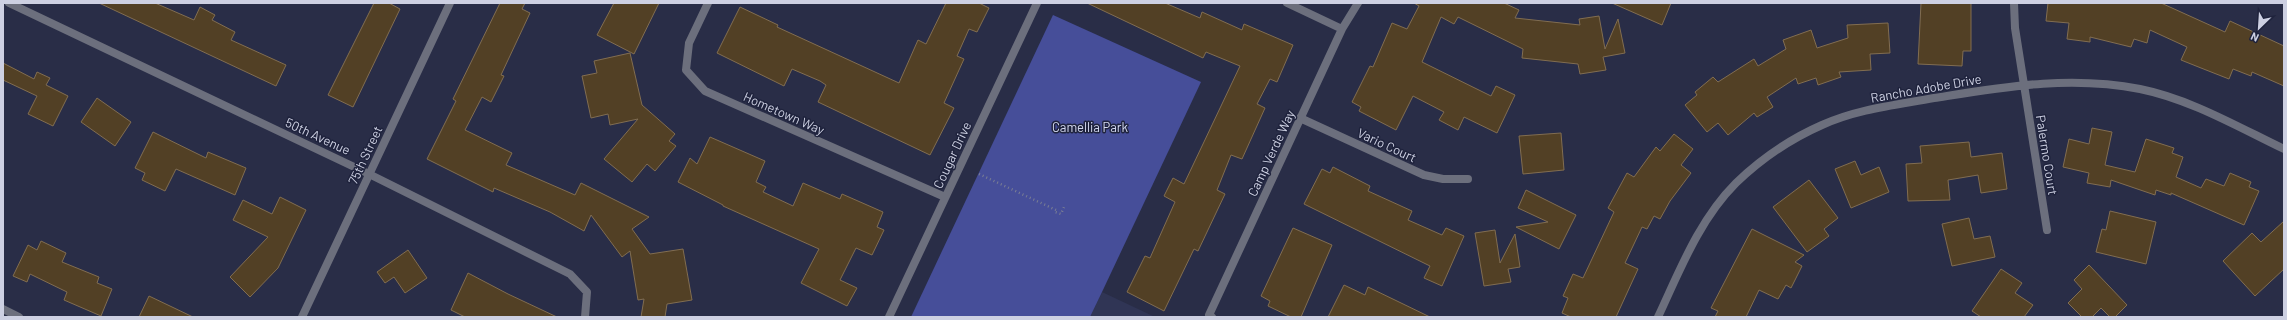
<svg xmlns="http://www.w3.org/2000/svg" width="2287" height="320" viewBox="0 0 2287 320" font-family="Barlow,sans-serif">
<rect width="100%" height="100%" fill="#292d47"/>
<path fill="#303555" d="M1102,292l53,25h-65z"/>
<path fill="#464e99" d="M1053,15l148,67 -99,210 -12,25h-179z"/>
<path fill="#524025" stroke="#816d51" d="M99,3h56l39,17 6,-13 15,8 -3,5 23,12 -4,8 55,25 -10,21z
M374,3h15l11,6 -47,98 -25,-12z
M500,3h25l-3,6 8,4 -29,62 3,1 -13,26 -9,-5 -17,33 47,23 -6,12 69,30 6,-12 68,34 -17,12 18,25 33,-5 9,51 -25,4 -2,13h-24l3,-18 -6,1 -8,-49 -8,6 -31,-42 -7,16 -34,-19 -56,-24 -1,4 -66,-33 29,-58 -3,-2z
M614,3h45l-25,51 -37,-19z
M946,3h33l10,5 -12,24 -8,-3 -12,27 7,3 -20,44 10,5 -24,47 -112,-53 8,-17 -6,-4 -28,-12 -8,17 -67,-33 23,-46 38,18 -1,2 122,56 19,-43 8,4z
M1087,3h78l35,15 2,-6 40,18 2,-6 49,21 -16,37 -7,-3 -13,25 8,4 -23,51 -11,-4 -14,35 8,4 -27,57 -4,-2 -30,62 -37,-19 18,-36 5,2 25,-56 -11,-6 9,-18 11,6 56,-118 -34,-14 -3,6z
M1414,3h90l15,7 -4,8 65,7 -1,-6 20,-3 6,33 13,-30 7,34 -22,4 3,13 -26,4 -2,-10 -56,-6 1,-9 -65,-32 -4,7 -13,-7 -19,45 69,34 5,-10 19,9 -18,38 -33,-16 -6,13 -19,-10 5,-8 -31,-16 -17,34 -37,-19 2,-4 -9,-5 18,-36 3,1 19,-44 15,6 12,-23z
M1612,3h59l-9,22z
M1921,3h50v48h-8l-1,15 -44,-2z
M2048,3h113l64,29 5,-11 54,25v40l-32,-14 -1,4 -18,-7 -4,10 -28,-11 -20,-8 6,-13 -37,-17 -3,13 -13,-4 -3,8 -41,-10v5l-23,-3 2,-16 -23,-2z
M1888,23l2,30 -20,1 1,16 -32,2 2,5 -23,8 -2,-7 -18,6 -2,-6 -29,19 6,10 -16,10 -3,-4 -26,22 -10,-12 -11,9 -22,-27 12,-10 -2,-3 18,-15 5,5 36,-23 4,7 28,-17 -3,-9 28,-10 6,18 31,-10 -1,-13z
M630,53l12,52 33,29 -6,7 7,5 -21,25 -8,-7 -15,18 -28,-23 34,-40 -28,6 -2,-11 -17,4 -9,-42 15,-3 -3,-12z
M3,63l31,16 3,-7 13,6 -4,7 22,11 -15,30 -25,-12 9,-18 -34,-16z
M97,98l34,24 -16,24 -34,-24z
M2092,128l20,4 -7,33 30,7 11,-33 28,9 -2,5 11,4 -7,20 25,11 5,-9 18,7 6,-13 21,9 -2,5 10,4 -15,34 -73,-32v2l-15,-5 -1,5 -44,-15 -1,7 -23,-4 2,-10 -26,-6 6,-28 20,5z
M153,132l53,26 2,-6 38,16 -11,27 -59,-26 -11,22 -23,-11 3,-7 -10,-5z
M1561,133l3,37 -41,4 -4,-38z
M1674,134l19,15 -12,16 10,8 -21,28 -10,18 -6,-3 -7,13 -5,-2 -17,36 13,6 -22,48h-45l-9,-4 6,-15 -5,-2 10,-22 10,4 31,-66 -6,-4 19,-35 7,4 22,-30 4,4z
M710,137l55,24 -9,21 10,5 -3,5 30,14 10,-23 37,16 2,-5 41,18 -6,15 7,3 -12,25 -16,-7 -16,32 17,8 -10,18 -46,-23 18,-34 -96,-43v-1l-45,-23 12,-24 7,6z
M1969,142l2,15 31,-4 5,36 -26,4 -3,-18 -30,5 2,20 -42,1 -2,-37 16,-1 -2,-17z
M1855,161l6,14 18,-8 10,25 -38,16 -16,-39z
M1333,167l37,19 -2,5 44,20 -4,9 34,15 4,-7 18,8 -22,50 -18,-8 6,-12 -126,-62 18,-35 8,4z
M1809,180l29,38 -14,11 5,7 -22,16 -34,-45z
M1526,190l50,25 -17,34 -43,-22 32,-5 -30,-14z
M280,197l26,13 -28,58 -28,29 -20,-20 38,-40 -35,-17 10,-20 29,14z
M2110,211l46,11 -10,42 -50,-12 6,-23 4,1z
M1969,218l5,21 16,-3 5,21 -43,9 -10,-42z
M2284,221v48l-29,27 -32,-35 29,-28 9,9z
M1293,228l39,17 -31,72h-10l-23,-11 2,-5 -9,-5z
M1752,229l52,26 -9,7 7,4 -11,22 -5,-3 -8,14 -19,-9 -13,27h-31l3,-6 -7,-3z
M1495,230l5,33 15,-29 5,33 -12,2 3,13 -27,4 -9,-53z
M41,241l25,12 -4,9 37,15 -2,6 15,6 -11,27 -37,-16 3,-8 -37,-18 -3,8 -14,-6 15,-31 9,5z
M408,250l19,28 -22,15 -11,-16 -9,6 -8,-11z
M2089,265l38,40 -12,12h-5l-9,-9 -9,9h-10l-14,-14 14,-14 -8,-9z
M2001,269l21,14 -7,10 18,12 -9,12h-43l-9,-6z
M468,273l40,21 49,23h-92l-14,-7z
M1344,285l21,10 3,-8 62,30h-102z
M149,296l44,21h-54z"/>
<g fill="none" stroke-linecap="round" stroke-linejoin="round">
<path stroke="#7a7e94" stroke-width="2.5" stroke-dasharray="1 3" stroke-linecap="butt" d="M979,174l77,36 -1,2 6,2 3,-7"/>
<path stroke="#6c6f7d" stroke-width="8" d="M9,3l360,171 201,100 17,18 -2,25
M708,3l-19,40 -3,27 19,21 240,106
M1287,3l55,26
M2014,3l1,25 32,202
M1300,118l124,57 19,4h25
M3,309l16,8
M302,317l148,-314
M889,317l148,-314
M1212,317l-3,-2 133,-286 16,-26
M1658,317c22,-47 41,-97 78,-134 25,-24 54,-44 86,-58 35,-16 74,-20 112,-27 70,-11 135,-23 206,-9 50,10 98,38 144,60"/>
</g>
<g text-anchor="middle" stroke-width="3" stroke-linejoin="round" paint-order="stroke">
<g font-size="13" fill="#cdd0e2" stroke="#1f233d">
<text transform="translate(1926 88) rotate(-10)" y="5">Rancho Adobe Drive</text>
<text transform="translate(784 113) rotate(24)" y="5">Hometown Way</text>
<text transform="translate(318 136) rotate(25)" y="5">50th Avenue</text>
<text transform="translate(1387 145) rotate(25)" y="5">Vario Court</text>
<text transform="translate(1271 153) rotate(-65)" y="5">Camp Verde Way</text>
<text transform="translate(365 155) rotate(-65)" y="5">75th Street</text>
<text transform="translate(952 155) rotate(-65)" y="5">Cougar Drive</text>
<text transform="translate(2047 155) rotate(81)" y="5">Palermo Court</text>
</g>
<g font-size="13" fill="#d4d9f0" stroke="#1f233d">
<text x="1090" y="132">Camellia Park</text>
</g>
</g>
<rect width="2287" height="320" fill="none" stroke="#cdd0e2" stroke-width="8"/>
<g transform="translate(2259 28) rotate(205)" stroke="#1f233d" stroke-width="3" paint-order="stroke">
<path d="M0-3L7 15L0 10L-7 15Z" fill="#cdd0e2"/>
<text y="-6" font-size="11" font-weight="bold" text-anchor="middle" fill="#cdd0e2">N</text>
</g>
</svg>
